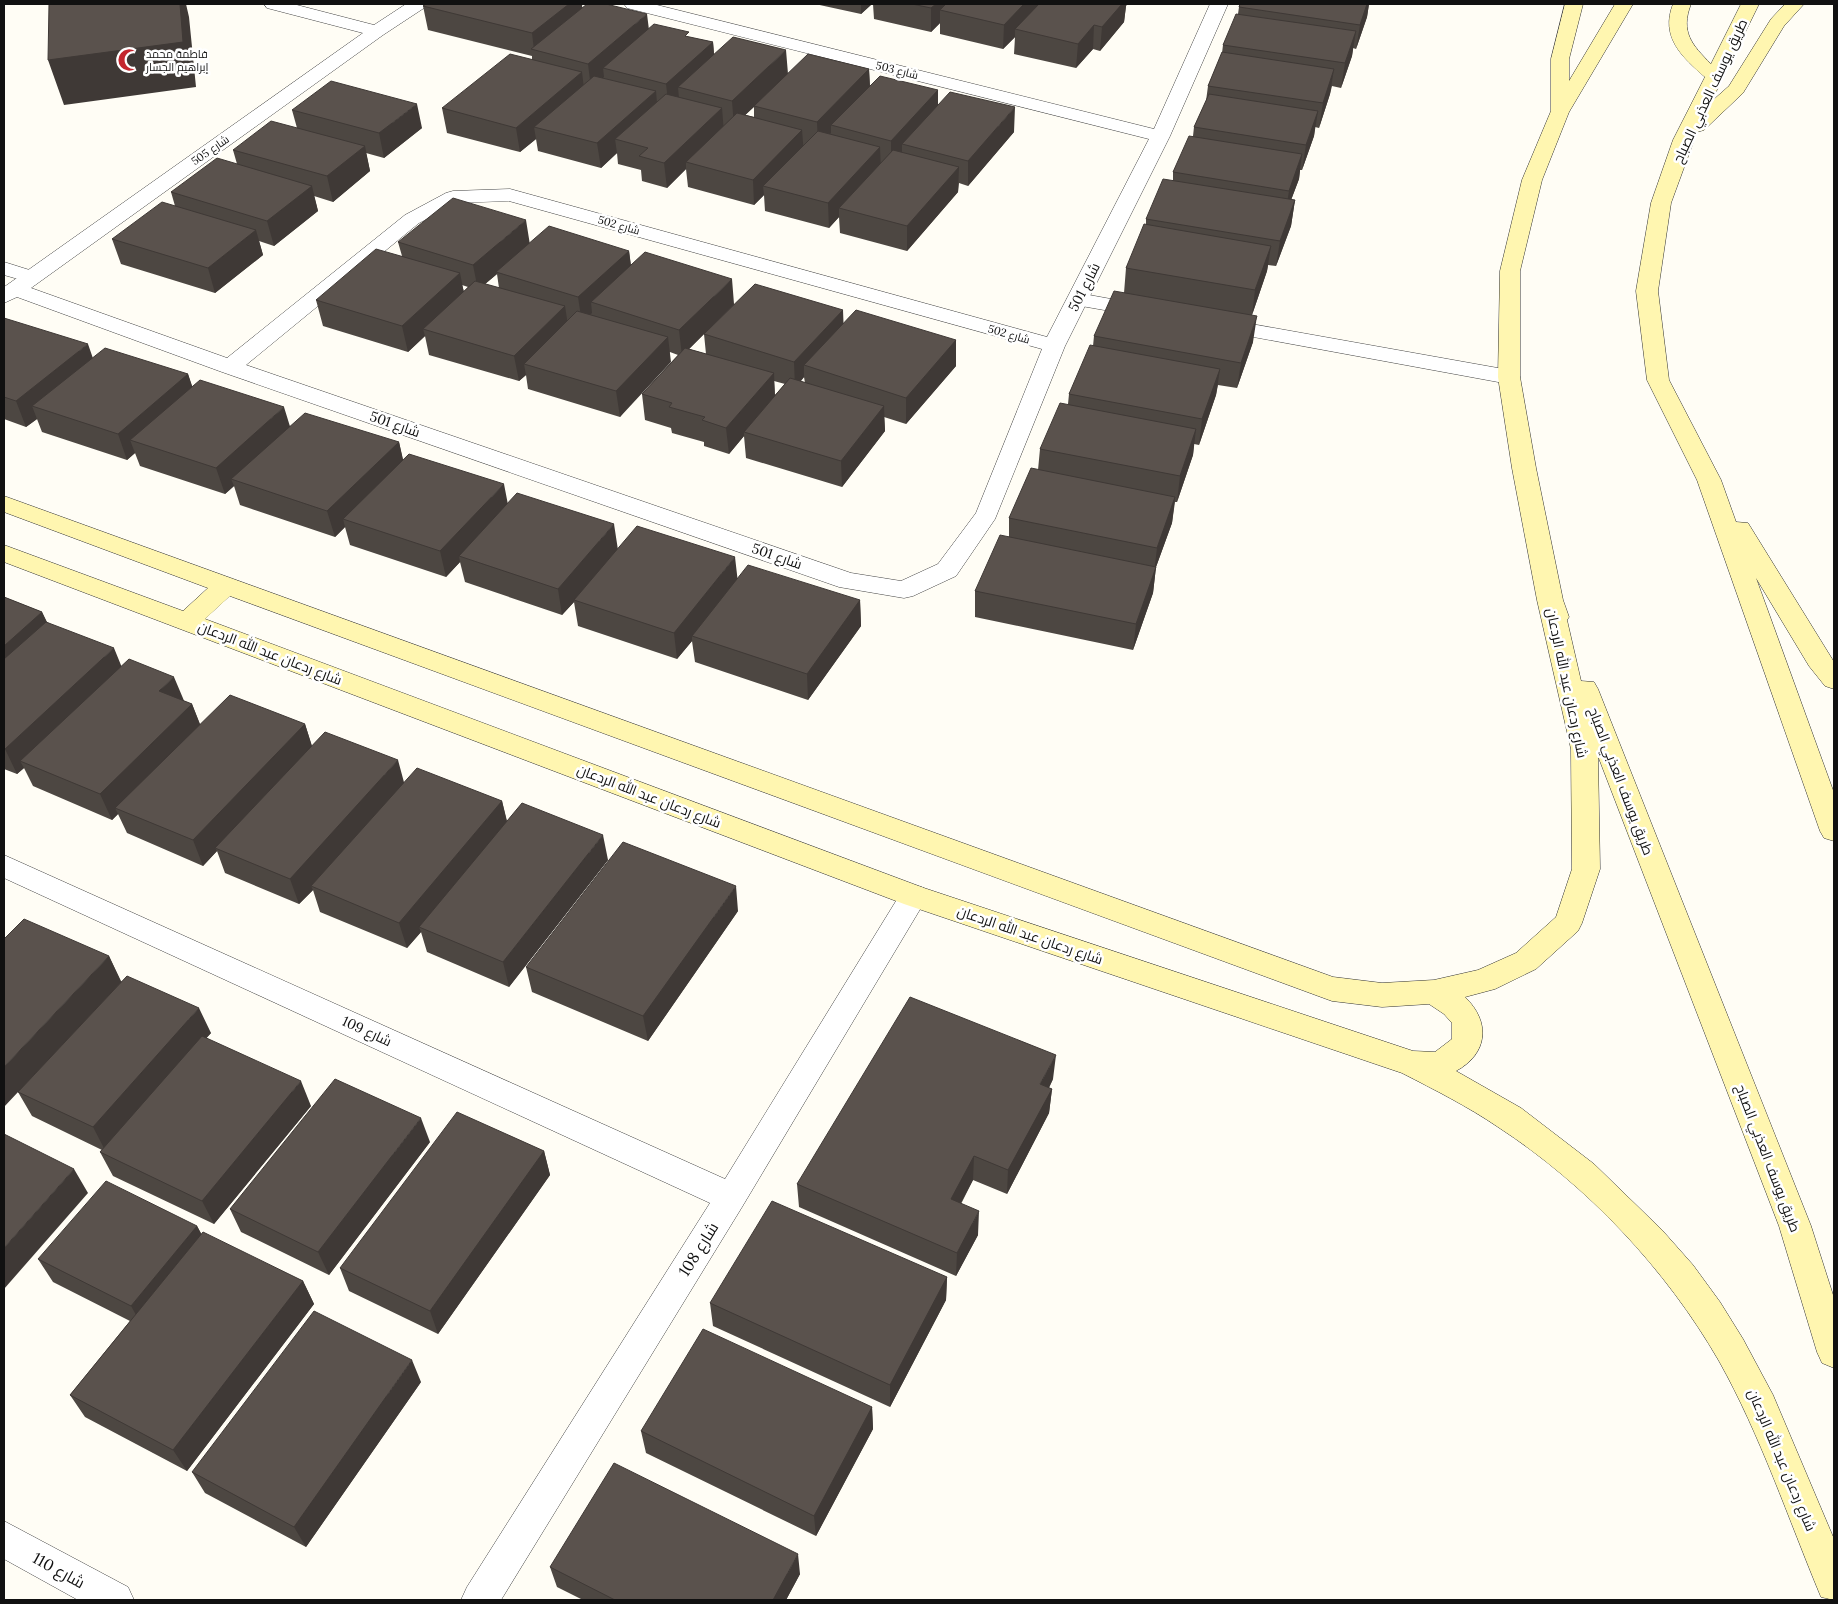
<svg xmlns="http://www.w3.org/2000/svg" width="1838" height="1604" viewBox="0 0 1838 1604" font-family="Lora,Cairo,serif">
<rect width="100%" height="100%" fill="#fffdf5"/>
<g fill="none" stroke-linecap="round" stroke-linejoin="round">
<defs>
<path id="lane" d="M4,262l35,11 4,4 -4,4 -7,2 -28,-8z
M1078,293l66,12 8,1 3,5 -3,5 -8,1 -74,-13 -3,-5 3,-5z
M1218,318l291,52 8,2 3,5 -3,5 -8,2 -299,-55 -3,-5 3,-5z"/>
<path id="street" d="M264,4h29l81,21 32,-21h21l-3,4 -41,27 -352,253 196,70 178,-143 41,-22 7,-2 57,-2 537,148 102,-198 -522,-131 -3,-4h29l501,125 56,-125h18l-58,132 -105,210 -70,173 -39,57 -43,20 -9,2 -65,-11 -617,-215 -205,-75 -13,6v-16l3,-2 356,-252 -96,-25zM509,201l533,148 -66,164 -38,51 -37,17 -50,-8 -605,-208 173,-142 38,-20z
M4,855l721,324 179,-291 10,-3 10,3 4,8 -186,311 -241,393h-40l6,-13 243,-384 -706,-325z
M4,1521l124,66 6,13h-56l-74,-41z"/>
<path id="secondary" d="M1565,4h18l-14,55v22l46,-77h18l-64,108 -27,68 -22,91v106l16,91 27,132 6,17 -2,3 14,61 13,1 4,7 213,537 23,72v70l-12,-5 -5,-11 -38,-126 -181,-470 2,113 -18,54 -4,8 -42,38 -41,20 -30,8c26,25 23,57 -9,74l65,37 73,56 68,66 31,35 27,37 23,37 30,56 61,144v61l-13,-3c-33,-79 -60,-161 -102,-236 -53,-92 -132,-176 -221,-234 -31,-21 -63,-37 -96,-54l-498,-169 -900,-342v-17l179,66 25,-23 -204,-76v-16l1329,481 49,6 52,-3 44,-10 38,-17 40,-36 16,-48 -1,-120 -34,-149 -25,-132 -14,-91 2,-106 22,-91 29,-69v-52zM230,596l1091,401 11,4 50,6 47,-3 15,10 8,9v16l-17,13 -22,-1 -489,-163 -719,-269z
M1673,4h18c-11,28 1,41 20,60l30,-60h18l-48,98 18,-16 42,-67 14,-15h19l-20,22 -41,67 -39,37 -7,2 -26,71 -13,88 11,89 52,100 15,42 12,1 86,139v27l-9,-3 -16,-20 -53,-88 78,215v48l-10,-3 -4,-7 -123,-351 -50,-100 -11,-89 15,-88 22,-63 32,-63c-23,-20 -45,-40 -32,-73z"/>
</defs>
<use href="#lane" stroke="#444" stroke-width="1"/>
<use href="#street" stroke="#444" stroke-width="1"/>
<use href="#secondary" stroke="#333" stroke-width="1"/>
<use href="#lane" fill="#fff" fill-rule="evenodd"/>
<use href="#street" fill="#fff" fill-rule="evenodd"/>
<use href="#secondary" fill="#fff6b0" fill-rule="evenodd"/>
</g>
<path fill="#4d4742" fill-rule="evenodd" d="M426,4h156v4l67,21 40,8 24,5 1,12 74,20 81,-5 1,16 68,5v15l76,27 -46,54 -9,-3 -1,9 -51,59 -67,-18 -1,-16 -10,11 -64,-17 -1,-16 -10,10 -66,-18 -2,-18 -19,19 -25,-7 -1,-11 -23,-6 -1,-11 -16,15 -63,-17 -2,-12 -16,13 -73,-19 -5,-25 90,-48v-4l-104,-26 -5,-24zM754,107v10l-9,-2z
M815,4h57l-11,10z
M873,4h254l-1,2 -2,16 -24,29 -7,-2 -17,19 -62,-14 1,-17 -12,12 -63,-15v-11l-9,9 -57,-13z
M1240,4h129l-2,13 -11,32 -3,-1 -1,8 -11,32 -9,-2 -2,8 -11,34 -4,-1 -1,9 -12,34h-2l-1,9 -8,21h4l-4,26 -15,40 -8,-1 -1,6 -15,44 1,27 -16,46 -19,-3 -2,10 -17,50 -5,-1 -1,11 -16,47h-2l-3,21 -16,44 -3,26 -20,57 -158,-33v-26l34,-55v-18l29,-48 2,-21 28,-45 1,-10 24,-48 1,-10 30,-43 2,-25 20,-43v-6l27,-39v-8l20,-36 1,-9 12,-26 2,-15 14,-33 1,-8 15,-31 1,-7z
M292,110l130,18 -38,30 -18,-5 4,18 -37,31 -19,-6 4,15 -44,35 -15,-5 4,14 -48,38 -94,-29 -9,-25 63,-33 -4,-14 66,-28 -4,-14 64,-22z
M398,242l132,1 99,8 2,14 103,39 109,6v13l113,17v26l-50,58 -22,-7 1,14 -43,56 -96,-29 -2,-22 -15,18 -25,-8v-4l-32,-9 -1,-5 -26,-8 -3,-26 36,-39 -8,-3 -50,65 -92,-28 -2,-14 -7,6 -90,-26 -4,-19 -17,16 -85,-26 -7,-26 86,-44zM497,274l2,14 -14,-4zM462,285l6,2 -4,5zM704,334l2,20 -17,-5zM804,377l1,6 -4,-2zM774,381l11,3 -10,11z
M4,318l88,40 96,16 4,13 98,39 109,16 4,19 215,88 119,29 123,22 1,26 -53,74 -113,-38 -3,-21 -15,18 -99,-33 -4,-24 -12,13 -97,-33 -5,-20 -14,15 -96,-32 -5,-18 -10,10 -95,-32 -6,-19 -9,8 -85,-28 -5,-13 -8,7 -85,-28 -5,-13 -11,8 -22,-8z
M4,597l38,15 5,10 74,45 63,34 8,3 8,20h105l7,22 92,37 98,18 5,20 101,39 -99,127 -82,-35 -6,-20 -14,16 -87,-36 -7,-22 -14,14 -74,-31 -8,-22 -14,15 -76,-33 -9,-19 -6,6 -79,-34 -9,-18 -7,6 -13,-5z
M738,911l-90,130 -116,-49 -6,-25z
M109,956l12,25 90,52 -5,5 105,68 -97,118 -101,-48 -13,-24 2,-2 -70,-34 -14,-24z
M1053,1079l-4,9 3,1 -3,24 -42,81 -34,-14 -12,24 17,31 -22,41 -157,-69 -2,-23z
M430,1142l-101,133 -88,-43 -11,-23z
M544,1151l6,24 -112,159 -89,-43 -9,-23z
M197,1226l5,9 101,46 11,23 -127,167 -102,-54 -15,-22 60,-74 -77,-39 -15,-23z
M947,1277l-1,23 -56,107 -177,-81 -3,-23z
M421,1382l-115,165 -101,-54 -13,-21z
M872,1407l1,22 -57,107 -170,-83 -5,-22z
M550,1567l250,7 -14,26h-203l-26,-13z"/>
<path fill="#3f3936" d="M180,4h6l3,13 7,70 -132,18 -16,-45z
M569,4h13l1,14 -49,32 -2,-17z
M861,4h11l-11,10z
M936,4h23l-19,6v13l-9,9v-24z
M1024,4h19l-28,25v8l-12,12 1,-24z
M1121,4h6l-1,2 -2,16 -24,29 2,-24z
M1367,4h2l-2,13 -11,32 4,-24z
M647,14l3,24 -47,30 1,9 -13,11 -3,-24z
M1094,25l-1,24 -17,19 2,-24z
M1356,31l-4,25 -11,32 4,-25z
M713,42l2,24 -37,21 1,12 -10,10 -3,-25z
M786,50l2,24 -54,52 -2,-25z
M869,69l1,24 -39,32v8l-13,13 -1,-24z
M1334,69l-4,25 -11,34 4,-25z
M582,72l3,25 -51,30 2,12 -16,13 -4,-24z
M938,90v24l-36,30v10l-11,11v-24z
M656,91l2,25 -43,23 2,14 -16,15 -4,-25z
M417,104l5,24 -38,30 -5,-25z
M1015,107l-1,25 -46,54v-25z
M722,108l2,25 -38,29v7l-19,19 -3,-25z
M1318,111l-4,25 -12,34 4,-25z
M802,130l2,25 -41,31 1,9 -10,10 -1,-25z
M365,146l5,25 -37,31 -6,-26z
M880,147l1,25 -42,36v9l-10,11 -1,-25z
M1302,154l-3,25 -14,37 4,-25z
M959,167l-1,25 -51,59v-25z
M312,186l6,25 -44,35 -7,-25z
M1295,200l-4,26 -15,40 4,-25z
M526,220l4,25 -34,27 1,2 -19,16 -5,-25z
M256,230l7,25 -48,38 -7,-25z
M1271,246l-4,25 -15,44 3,-25z
M629,251l3,25 -41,26 1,11 -10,10 -4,-26z
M460,273l5,25 -42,31 2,7 -17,16 -6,-26z
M732,279l2,25 -52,52 -3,-26z
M565,306l4,26 -45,32 2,11 -7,6 -5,-25z
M843,310l1,26 -40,29v12l-9,10 -1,-25z
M1257,316l-4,26 -16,46 4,-25z
M668,337l3,25 -51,55 -4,-26z
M956,340v26l-50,58v-26z
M88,344l9,26 -65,36 5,13 -11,8 -10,-26z
M1220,369l-4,26 -17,50 3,-26z
M774,373l1,26 -31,33v4l-15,18 -3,-26z
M188,374l9,26 -67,40 5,13 -8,7 -9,-26z
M884,406l1,25 -43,56 -1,-26z
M284,407l8,26 -61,46 3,7 -9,8 -9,-26z
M1196,429l-3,26 -16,47 3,-26z
M399,442l6,26 -62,51 2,8 -10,10 -8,-26z
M504,484l5,26 -50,46 1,6 -14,15 -6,-26z
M1175,497l-3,26 -16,44 -3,26 -20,57 3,-26 18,-51 3,-25z
M614,524l4,26 -44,50v2l-12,13 -4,-26z
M735,557l3,26 -46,53v5l-15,18 -3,-26z
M860,600l1,26 -53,74 -1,-26z
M42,612l12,26 -50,45v-37z
M114,648l11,27 -105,86 4,7 -7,6 -12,-25z
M174,677l11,26 -26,-12z
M192,704l10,26 -87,78 3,6 -6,6 -12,-26z
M305,724l8,26 -98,98 2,3 -14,15 -10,-26z
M398,760l7,26 -94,100 2,4 -14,14 -9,-25z
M502,801l6,26 -89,100 2,5 -14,16 -8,-25z
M603,835l5,25 -99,127 -6,-25z
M736,886l2,25 -90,130 -5,-25z
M109,956l12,26 -117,125v-40z
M199,1008l12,25 -105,119 -13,-25z
M1056,1055l-3,24 -15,30 2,-25z
M301,1081l10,25 -97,118 -12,-23z
M1052,1089l-3,24 -42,81 1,-24z
M421,1118l9,24 -101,133 -11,-23z
M544,1151l6,24 -112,159 -8,-23z
M974,1156l-1,24 -23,43 1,-24z
M74,1169l14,24 -84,96v-41z
M979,1211l-1,24 -22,41 1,-23z
M197,1226l12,23 -65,80 -13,-23z
M947,1277l-1,23 -56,107v-22z
M303,1281l11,23 -127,167 -14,-21z
M412,1360l9,22 -115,165 -12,-20z
M872,1407l1,22 -57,107 -2,-20z
M798,1554l2,20 -14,26h-13z"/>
<path fill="#5a524d" stroke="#3f3936" d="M49,4h131l3,38 -135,18z
M426,4h143l-37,29 -109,-27z
M587,4h19l41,10 -59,50 -57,-15z
M912,4h24l-5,4z
M946,4h78l-20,21 -64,-15z
M1039,4h83l-20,23 -8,-2 -16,19 -63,-15z
M1240,4h127l-7,21 -121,-18z
M1236,14l120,17 -11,32 -122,-18z
M654,24l35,8 -4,4 28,6 -47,42 -63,-16z
M733,37l53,13 -54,51 -54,-14z
M1222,52l112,17 -11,34 -115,-17z
M510,54l72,18 -66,56 -74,-20z
M808,54l61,15 -52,53 -63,-16z
M594,76l62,15 -59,52 -63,-16z
M880,76l58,14 -47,51 -60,-16z
M331,81l86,23 -38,29 -87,-23z
M950,92l65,15 -47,54 -66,-17z
M666,94l56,14 -58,55 -25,-7 9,-8 -33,-9z
M1209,94l109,17 -12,34 -112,-18z
M737,113l65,17 -49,50 -67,-18z
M271,121l94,25 -38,30 -94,-26z
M818,131l62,16 -52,56 -65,-17z
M1189,136l113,18 -13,37 -116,-19z
M893,150l66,17 -52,59 -68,-18z
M217,158l95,28 -45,35 -96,-29z
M1163,179l132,21 -15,41 -134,-22z
M453,198l73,22 -53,45 -75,-23z
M162,202l94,28 -48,38 -96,-29z
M1144,224l127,22 -16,44 -129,-22z
M549,226l80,25 -51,46 -82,-25z
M376,249l84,24 -58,53 -86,-26z
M645,252l87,27 -53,51 -88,-28z
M475,281l90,25 -51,50 -91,-27z
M755,284l88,26 -49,52 -90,-28z
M1114,291l143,25 -16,47 -147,-27z
M856,310l100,30 -50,58 -102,-33z
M577,311l91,26 -52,54 -92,-27z
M4,318l84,26 -72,57 -12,-4z
M1090,345l130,24 -18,50 -133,-25z
M105,348l83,26 -70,60 -86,-28z
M685,348l89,25 -48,55 -24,-8 3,-3 -36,-10 3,-4 -30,-9z
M790,378l94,28 -43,55 -97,-29z
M200,380l84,27 -68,61 -86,-28z
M1060,403l136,26 -16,47 -140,-27z
M305,413l94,29 -72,69 -96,-32z
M409,454l95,30 -64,67 -97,-32z
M1031,468l144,29 -18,51 -148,-30z
M517,493l97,31 -56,65 -99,-33z
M637,526l98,31 -61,76 -100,-33z
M1000,535l156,32 -20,57 -161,-33z
M748,565l112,35 -53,74 -115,-38z
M4,597l38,15 -38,34z
M46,622l68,26 -109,101 -1,-1v-89z
M129,659l45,18 -15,14 33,13 -92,90 -80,-33z
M230,695l75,29 -112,116 -78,-32z
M325,732l73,28 -108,119 -75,-31z
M417,768l85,33 -103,122 -88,-37z
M522,803l81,32 -100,127 -84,-35z
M623,842l113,44 -93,130 -117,-49z
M24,919l85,37 -105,111v-128z
M127,976l72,32 -106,119 -75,-35z
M910,997l146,58 -16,29 12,5 -44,81 -34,-14 -23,43 28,12 -22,42 -160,-69z
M202,1036l99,45 -99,120 -102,-49z
M335,1079l86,39 -103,134 -88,-43z
M457,1112l87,39 -114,160 -90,-43z
M4,1134l70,35 -70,79z
M106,1181l91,45 -66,80 -93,-47z
M772,1201l175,76 -57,108 -180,-82z
M203,1232l100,49 -130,169 -103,-55z
M314,1311l98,49 -118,167 -102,-55z
M703,1329l169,78 -58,109 -173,-85z
M614,1463l184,91 -25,46h-158l-65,-33z"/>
<defs>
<symbol id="mosque-bare" viewBox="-9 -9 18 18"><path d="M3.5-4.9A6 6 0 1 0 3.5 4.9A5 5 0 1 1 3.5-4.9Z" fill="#c4262e" stroke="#fff" stroke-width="2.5" paint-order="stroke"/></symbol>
</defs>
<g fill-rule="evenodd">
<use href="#mosque-bare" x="113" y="44" width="32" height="32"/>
</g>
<g text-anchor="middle" stroke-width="5" stroke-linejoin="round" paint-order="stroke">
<g font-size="11" fill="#111" stroke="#fff" text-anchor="start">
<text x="146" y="58">فاطمة محمد<tspan x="146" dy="13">إبراهيم الجسار</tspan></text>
</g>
<g font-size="11" fill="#111" stroke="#fff">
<text transform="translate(897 70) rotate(14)" y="4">شارع 503</text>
<text transform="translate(210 150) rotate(-35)" y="4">شارع 505</text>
<text transform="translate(619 225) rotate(16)" y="4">شارع 502</text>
<text transform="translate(1009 334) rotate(16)" y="4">شارع 502</text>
</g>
<g font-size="14" fill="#111" stroke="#fff">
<text transform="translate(1710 91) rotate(-65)" y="5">طريق يوسف العذبي الصباح</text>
<text transform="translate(1084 287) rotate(-63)" y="5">شارع 501</text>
<text transform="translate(395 424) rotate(19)" y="5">شارع 501</text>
<text transform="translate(777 556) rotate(19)" y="5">شارع 501</text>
<text transform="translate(270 653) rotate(21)" y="5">شارع ردعان عبد الله الردعان</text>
<text transform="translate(1567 683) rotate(78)" y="5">شارع ردعان عبد الله الردعان</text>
<text transform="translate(1621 781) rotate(69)" y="5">طريق يوسف العذبي الصباح</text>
<text transform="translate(649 796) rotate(21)" y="5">شارع ردعان عبد الله الردعان</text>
<text transform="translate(1030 935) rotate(19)" y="5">شارع ردعان عبد الله الردعان</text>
<text transform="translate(367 1031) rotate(25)" y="5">شارع 109</text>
<text transform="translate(1768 1158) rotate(69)" y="5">طريق يوسف العذبي الصباح</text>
<text transform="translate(1782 1460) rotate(67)" y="5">شارع ردعان عبد الله الردعان</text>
</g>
<g font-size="16" fill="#111" stroke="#fff">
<text transform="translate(698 1249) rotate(-58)" y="6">شارع 108</text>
<text transform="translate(59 1570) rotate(29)" y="6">شارع 110</text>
</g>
</g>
<rect width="1838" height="1604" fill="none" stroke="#111111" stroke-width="10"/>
</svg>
